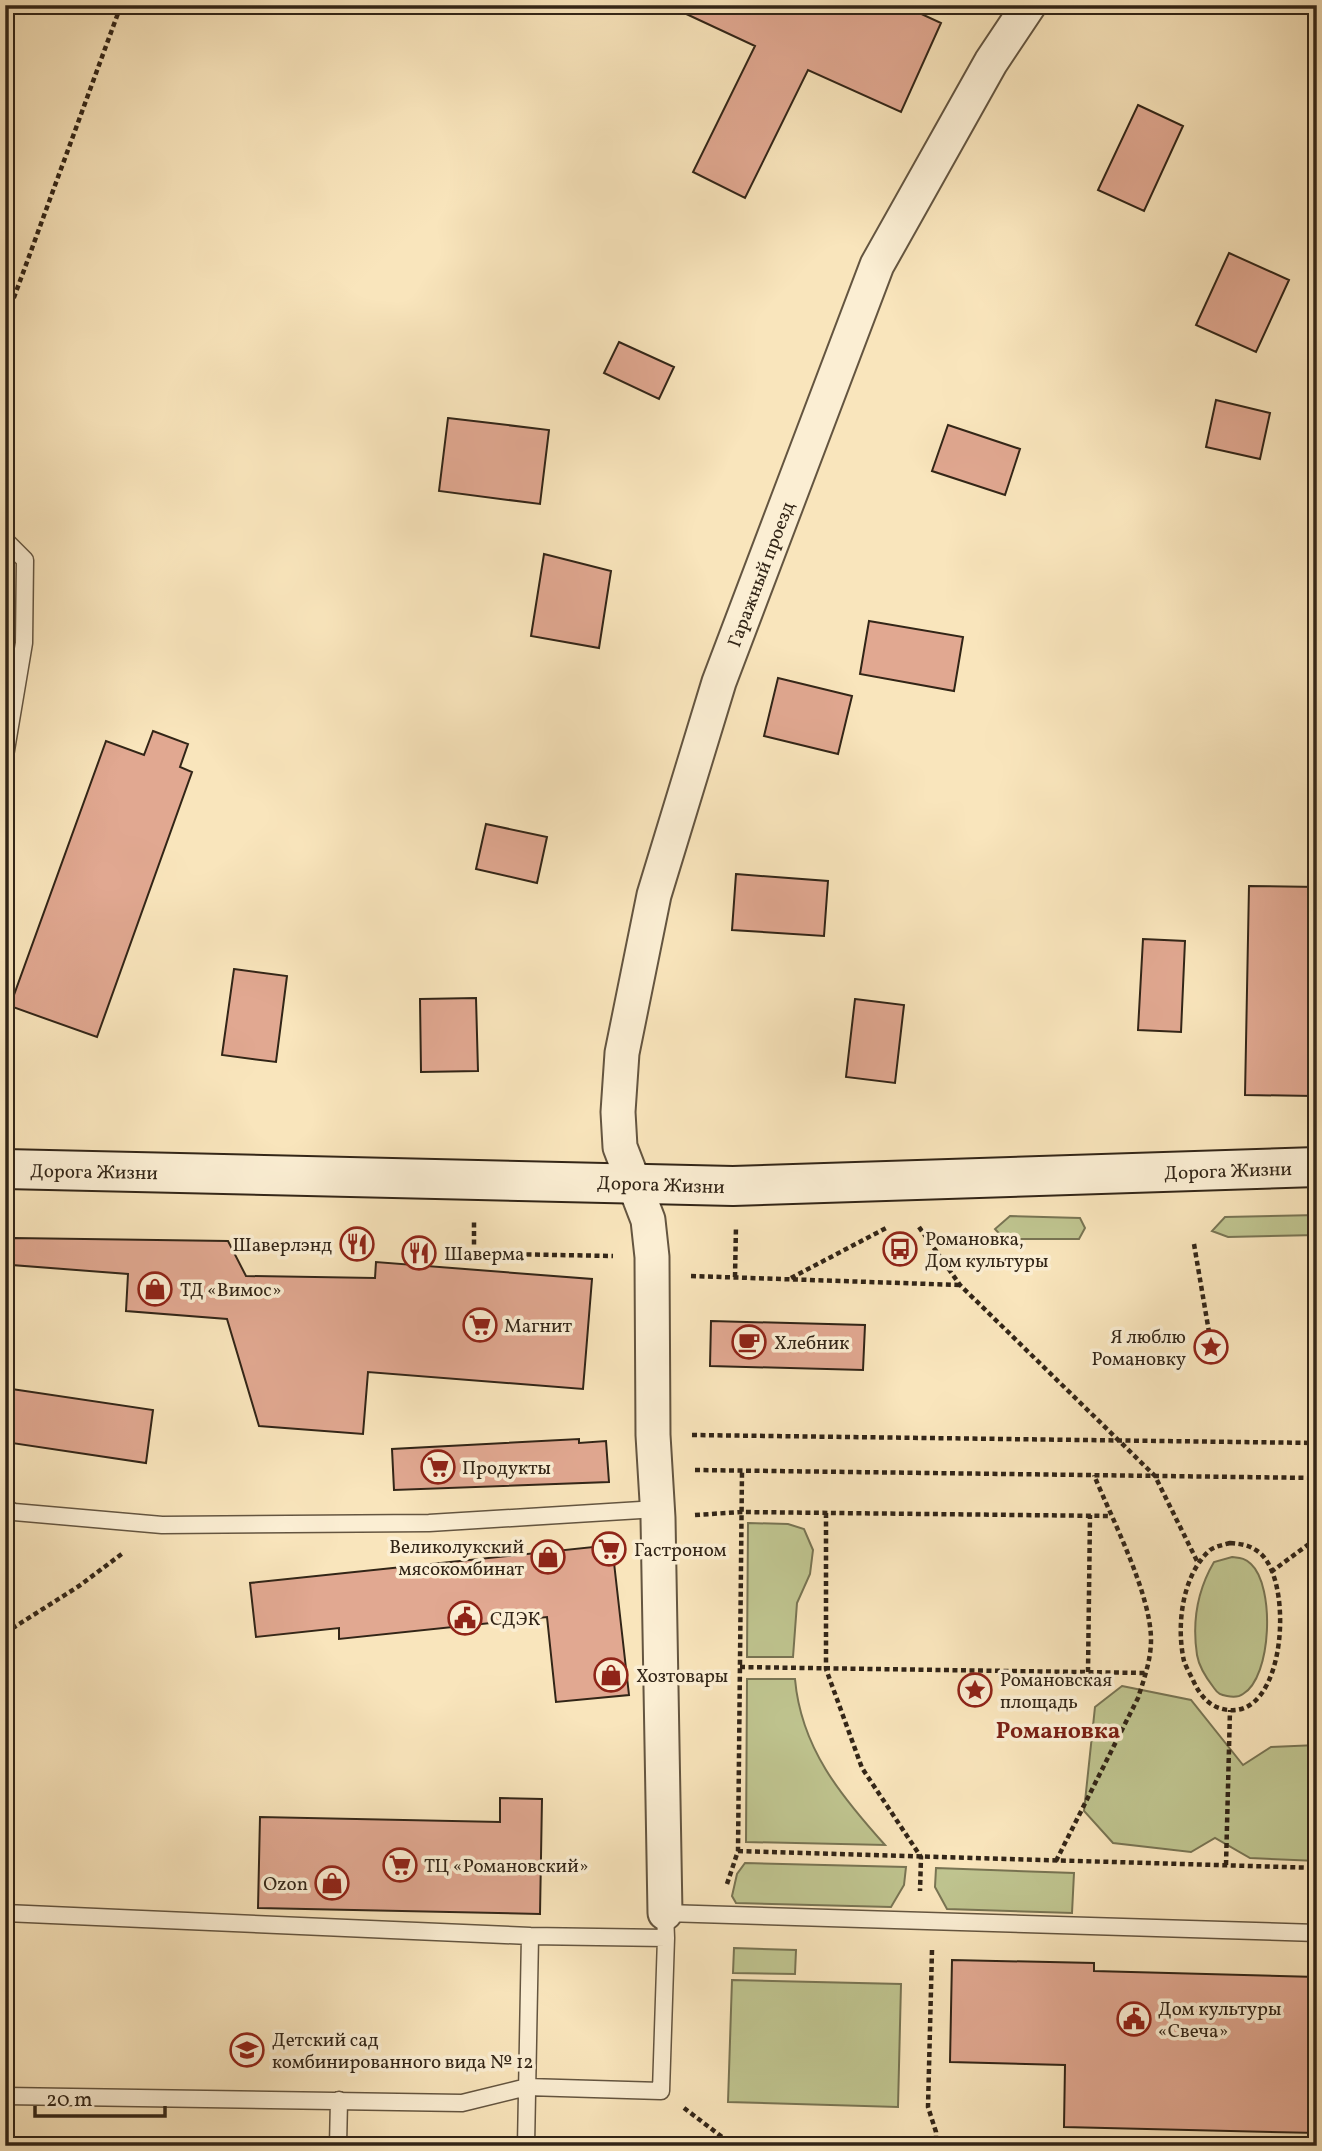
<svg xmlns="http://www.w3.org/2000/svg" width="1322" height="2151" viewBox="0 0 1322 2151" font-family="Vollkorn,serif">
<rect width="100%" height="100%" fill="#f9e5bc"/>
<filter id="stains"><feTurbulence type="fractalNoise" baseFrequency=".00286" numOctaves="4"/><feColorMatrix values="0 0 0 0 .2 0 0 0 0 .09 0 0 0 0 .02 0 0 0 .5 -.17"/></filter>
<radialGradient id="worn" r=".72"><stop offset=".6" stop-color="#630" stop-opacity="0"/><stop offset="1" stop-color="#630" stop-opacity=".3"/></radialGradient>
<path fill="#bfc48f" stroke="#787453" stroke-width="2" d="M1317,1215v20l-89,2 -16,-6 13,-14z
M1010,1216l70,2 5,10 -6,11h-75l-9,-10z
M748,1523l40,1 16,5 9,21 -3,24 -13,29 -4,54h-46z
M1232,1557c8,1 13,1 19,7 24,22 21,113 -8,130 -4,3 -11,3 -16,2 -6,-1 -9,-2 -13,-8 -7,-9 -15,-21 -17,-33 -5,-33 0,-64 17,-93z
M747,1679h48c6,69 46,117 90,166l-139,-3z
M1122,1686l69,14 52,65 28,-18 46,-2v116l-67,-3 -35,-20 -24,14 -78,-9 -29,-32 11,-104z
M745,1863l161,4 -2,18 -13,22 -155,-4 -4,-7 5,-22z
M936,1868l138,5 -2,40 -125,-4 -12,-22z
M734,1948l62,2 -1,24 -62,-1z
M732,1980l169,4 -3,123 -170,-5z"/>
<path fill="#e1a891" stroke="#322517" stroke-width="2" d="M667,5h235l39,18 -40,89 -93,-42 -63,128 -52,-26 62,-126z
M1138,105l45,21 -39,85 -46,-21z
M1229,253l60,27 -33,72 -60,-27z
M619,342l55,25 -15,32 -55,-26z
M1216,400l54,13 -10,46 -54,-12z
M448,418l101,12 -9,74 -101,-13z
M948,425l72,24 -15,46 -73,-24z
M544,554l67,17 -12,77 -68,-12z
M869,621l94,16 -9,54 -94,-17z
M778,678l74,18 -14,58 -74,-18z
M153,731l35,13 -8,23 12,5 -95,265 -87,-31 96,-265 38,14z
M486,824l61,13 -10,46 -61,-14z
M736,874l92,7 -4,55 -92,-6z
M1249,886l68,1 -4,209 -68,-1z
M1143,939l42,2 -4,91 -43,-2z
M234,969l53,7 -11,86 -54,-7z
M476,998l2,73 -57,1 -1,-73z
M855,999l49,6 -9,78 -49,-6z
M13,1238l215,3 18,35 129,2 1,-16 216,17 -9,110 -215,-17 -5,62 -104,-8 -32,-107 -101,-8 2,-37 -116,-9z
M711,1321l154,4 -2,45 -153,-4z
M5,1388l148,22 -7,53 -141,-21z
M579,1439v4l27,-2 3,41 -215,8 -2,-41z
M612,1545l17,150 -73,7 -9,-85 -208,22v-11l-83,9 -6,-54z
M500,1798l42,1 -2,115 -282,-6 2,-91 240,5z
M952,1960l142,3v8l223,6v156l-253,-6 1,-62 -115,-3z"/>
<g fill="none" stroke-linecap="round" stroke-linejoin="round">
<defs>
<path id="lane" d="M5,540l20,20 -1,83 -19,113
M5,1508l9,4 148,13 267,-2 228,-14
M5,1913l525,23
M5,2096l457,7 65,-16 134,4 5,-153
M338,2146l1,-46
M526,2146l4,-210 136,2 -1,-25 652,20"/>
<path id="street" d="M665,1913l-7,-395 -5,-83 -1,-178 -4,-37 -28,-73 -2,-35 4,-59 32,-158 65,-213 158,-417 114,-203 38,-57"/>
<path id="secondary" d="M5,1169l728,17 584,-19"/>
</defs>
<use href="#lane" stroke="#645540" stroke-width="19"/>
<use href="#street" stroke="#645540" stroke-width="37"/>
<use href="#secondary" stroke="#322517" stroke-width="42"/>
<path stroke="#322517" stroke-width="4.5" stroke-dasharray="5 3.5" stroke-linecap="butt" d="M5,322l116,-317
M919,1227l41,58 195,191 43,87
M1194,1244l15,88
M450,1253l163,3
M474,1253v-34
M691,1276l269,9
M735,1277l1,-51
M791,1278l97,-51
M692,1435l625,8
M695,1470l622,8
M826,1513v156l36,99 59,89 -1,34
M695,1515l47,-3 369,4
M1230,1543c12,1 20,2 30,10 34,29 26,164 -32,157 -18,-2 -28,-14 -35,-30 -3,-6 -7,-13 -9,-19 -8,-35 -2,-86 26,-111 6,-4 13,-5 20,-7z
M1271,1572l46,-34
M5,1633l74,-47 44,-33
M740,1667l406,6
M1088,1672l2,-157
M738,1851l579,17
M1056,1861l82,-163c6,-19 13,-38 13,-58 0,-46 -39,-121 -57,-165
M1226,1865l4,-155
M727,1884l11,-33 4,-380
M932,1950l-4,157 8,25v14
M684,2108l50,38"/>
<use href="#lane" stroke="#fbeed3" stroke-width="16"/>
<use href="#street" stroke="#fbeed3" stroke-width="33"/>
<use href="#secondary" stroke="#fbeed3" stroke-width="38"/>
</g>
<defs>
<symbol id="restaurant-ring" viewBox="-11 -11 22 22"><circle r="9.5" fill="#fbeed3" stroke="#8f2418" stroke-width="1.5"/><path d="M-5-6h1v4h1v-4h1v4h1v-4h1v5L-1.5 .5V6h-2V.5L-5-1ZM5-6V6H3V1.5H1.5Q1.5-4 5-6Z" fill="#8f2418"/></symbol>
<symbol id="bus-ring" viewBox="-11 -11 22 22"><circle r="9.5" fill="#fbeed3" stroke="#8f2418" stroke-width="1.5"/><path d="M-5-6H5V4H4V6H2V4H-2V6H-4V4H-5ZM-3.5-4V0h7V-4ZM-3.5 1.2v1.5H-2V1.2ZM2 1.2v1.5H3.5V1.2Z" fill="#8f2418"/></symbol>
<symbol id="shop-ring" viewBox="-11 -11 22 22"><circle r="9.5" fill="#fbeed3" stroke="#8f2418" stroke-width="1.5"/><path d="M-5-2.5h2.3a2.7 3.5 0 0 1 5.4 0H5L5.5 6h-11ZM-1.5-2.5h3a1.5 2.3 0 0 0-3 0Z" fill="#8f2418"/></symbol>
<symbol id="supermarket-ring" viewBox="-11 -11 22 22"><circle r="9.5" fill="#fbeed3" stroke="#8f2418" stroke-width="1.5"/><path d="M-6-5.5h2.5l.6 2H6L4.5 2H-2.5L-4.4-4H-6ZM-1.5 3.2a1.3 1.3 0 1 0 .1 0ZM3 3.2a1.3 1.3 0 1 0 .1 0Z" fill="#8f2418"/></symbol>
<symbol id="cafe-ring" viewBox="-11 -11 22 22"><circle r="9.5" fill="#fbeed3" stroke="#8f2418" stroke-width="1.5"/><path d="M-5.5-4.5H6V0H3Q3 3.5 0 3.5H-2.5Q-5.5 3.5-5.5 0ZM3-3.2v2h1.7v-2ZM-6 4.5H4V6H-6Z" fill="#8f2418"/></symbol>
<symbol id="sight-ring" viewBox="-11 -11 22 22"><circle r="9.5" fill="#fbeed3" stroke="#8f2418" stroke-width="1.5"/><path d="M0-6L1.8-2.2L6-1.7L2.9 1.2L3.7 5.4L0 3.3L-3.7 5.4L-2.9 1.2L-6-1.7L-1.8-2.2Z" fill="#8f2418"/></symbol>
<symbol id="civic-ring" viewBox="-11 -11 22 22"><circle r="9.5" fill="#fbeed3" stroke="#8f2418" stroke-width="1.5"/><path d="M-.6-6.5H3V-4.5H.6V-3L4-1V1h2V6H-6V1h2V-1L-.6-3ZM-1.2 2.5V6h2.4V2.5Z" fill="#8f2418"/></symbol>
<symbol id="school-ring" viewBox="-11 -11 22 22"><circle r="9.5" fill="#fbeed3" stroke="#8f2418" stroke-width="1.5"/><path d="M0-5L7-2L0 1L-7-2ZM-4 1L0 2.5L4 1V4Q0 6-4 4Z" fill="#8f2418"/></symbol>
</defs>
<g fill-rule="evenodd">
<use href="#restaurant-ring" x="338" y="1225" width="38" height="38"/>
<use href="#bus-ring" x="881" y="1230" width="38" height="38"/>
<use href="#restaurant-ring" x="400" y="1234" width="38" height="38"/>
<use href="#shop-ring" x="136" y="1270" width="38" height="38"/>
<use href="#supermarket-ring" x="461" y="1306" width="38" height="38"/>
<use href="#cafe-ring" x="730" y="1323" width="38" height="38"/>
<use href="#sight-ring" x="1192" y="1328" width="38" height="38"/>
<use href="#supermarket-ring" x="419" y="1448" width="38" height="38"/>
<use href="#supermarket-ring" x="590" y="1530" width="38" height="38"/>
<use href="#shop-ring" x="529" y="1538" width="38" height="38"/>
<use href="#civic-ring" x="446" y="1599" width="38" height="38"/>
<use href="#shop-ring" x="592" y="1656" width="38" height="38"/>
<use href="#sight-ring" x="956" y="1671" width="38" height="38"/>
<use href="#supermarket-ring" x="381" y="1846" width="38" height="38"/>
<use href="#shop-ring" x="313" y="1864" width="38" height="38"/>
<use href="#civic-ring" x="1115" y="2000" width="38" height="38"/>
<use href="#school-ring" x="228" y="2031" width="38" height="38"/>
</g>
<g text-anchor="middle" stroke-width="7" stroke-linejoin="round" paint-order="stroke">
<g font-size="19" fill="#322517" stroke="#fbeed3">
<text transform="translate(760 574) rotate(-69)" y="7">Гаражный проезд</text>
<text transform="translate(1228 1170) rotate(-2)" y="7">Дорога Жизни</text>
<text transform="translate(94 1171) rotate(1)" y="7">Дорога Жизни</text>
<text transform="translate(661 1184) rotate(2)" y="7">Дорога Жизни</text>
</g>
<g font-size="19" fill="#322517" stroke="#fbeed3" text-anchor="start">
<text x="925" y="1245">Романовка,<tspan x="925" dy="22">Дом культуры</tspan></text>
<text x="332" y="1251" text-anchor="end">Шаверлэнд</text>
<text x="444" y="1260">Шаверма</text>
<text x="180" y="1296">ТД «Вимос»</text>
<text x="504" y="1332">Магнит</text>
<text x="1186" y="1343" text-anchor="end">Я люблю<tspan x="1186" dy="22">Романовку</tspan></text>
<text x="774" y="1349">Хлебник</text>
<text x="462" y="1474">Продукты</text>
<text x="524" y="1553" text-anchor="end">Великолукский<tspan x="524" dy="22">мясокомбинат</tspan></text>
<text x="634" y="1556">Гастроном</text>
<text x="490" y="1625">СДЭК</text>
<text x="636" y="1682">Хозтовары</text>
<text x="1000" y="1686">Романовская<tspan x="1000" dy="22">площадь</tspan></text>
<text x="424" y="1872">ТЦ «Романовский»</text>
<text x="308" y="1890" text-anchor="end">Ozon</text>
<text x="1158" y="2015">Дом культуры<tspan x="1158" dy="22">«Свеча»</tspan></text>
<text x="272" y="2046">Детский сад<tspan x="272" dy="22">комбинированного вида № 12</tspan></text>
</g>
<g font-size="23" font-weight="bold" fill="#7a1f14" stroke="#fbeed3">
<text x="1058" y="1738">Романовка</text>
</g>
</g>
<rect width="1322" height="2151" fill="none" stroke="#f9e5bc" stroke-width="28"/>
<rect x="7" y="7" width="1308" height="2137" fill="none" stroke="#322517" stroke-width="3.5"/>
<rect x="14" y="14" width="1294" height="2123" fill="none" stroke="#322517" stroke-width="2"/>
<path d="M35 2106v10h130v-10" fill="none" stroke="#322517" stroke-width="3.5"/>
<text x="46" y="2106" font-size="21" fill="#322517" stroke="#fbeed3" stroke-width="5" paint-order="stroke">20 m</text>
<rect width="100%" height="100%" filter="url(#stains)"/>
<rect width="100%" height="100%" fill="url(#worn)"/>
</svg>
